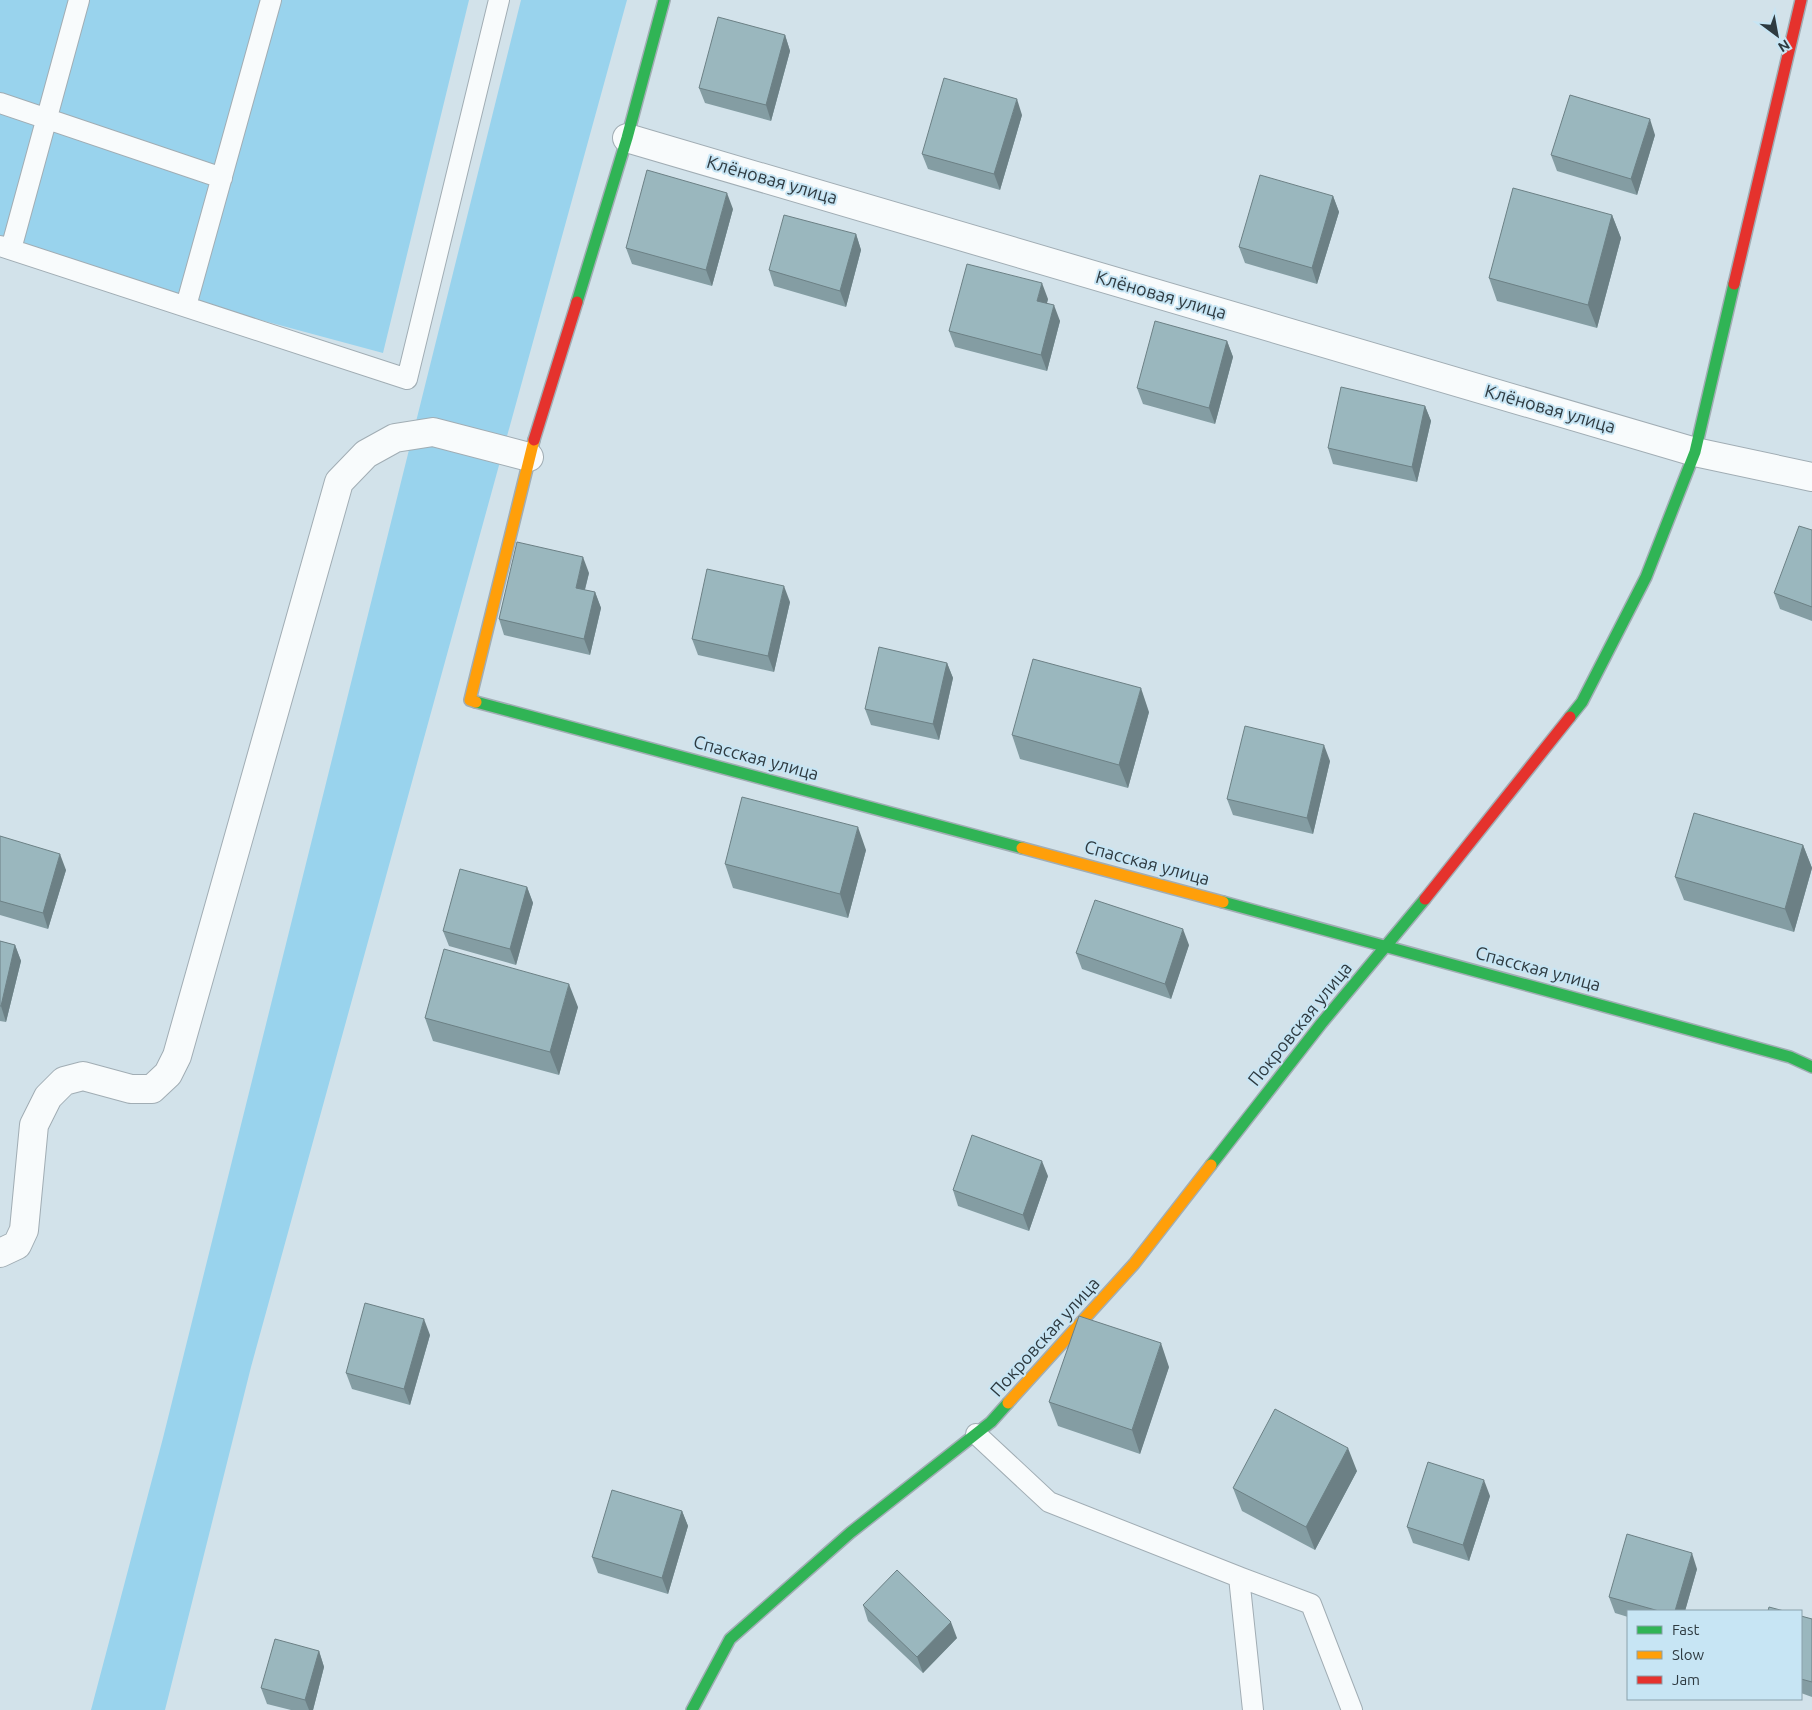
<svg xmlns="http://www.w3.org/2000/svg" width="1812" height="1710" viewBox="0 0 1812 1710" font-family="Ubuntu,sans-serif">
<rect width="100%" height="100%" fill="#d2e2ea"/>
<path fill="#99d3ed" d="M0,0h469l-86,353 -297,-80 -86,-30z
M521,0h106l-376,1367 -86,343h-74l72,-272z"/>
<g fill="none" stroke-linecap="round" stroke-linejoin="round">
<defs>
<path id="lane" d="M0,103l222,75
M0,246l407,133 92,-379
M11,249l68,-249
M186,306l85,-306
M976,1434l73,68 190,75 14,133
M1239,1577l72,27 41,106"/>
<path id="street" d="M627,138l1068,314 117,25
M0,1253l17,-8 7,-15 10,-105 14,-28 16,-16 19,-5 48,13h21l16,-15 9,-18 162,-574 27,-28 29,-16 38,-6 96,25"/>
<path id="fast" d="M577,302l50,-164 37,-138
M476,702l546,146
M1570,717l12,-15 64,-125 49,-125 39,-168
M1223,902l567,155 22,10
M1211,1165l110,-141 104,-125
M692,1710l38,-71 120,-106 141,-111 17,-19"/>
<path id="slow" d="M476,702l-6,-2 64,-260
M1022,848l201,54
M1008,1403l126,-139 77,-99"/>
<path id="jam" d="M1734,284l67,-284
M534,440l43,-138
M1425,899l145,-182"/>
</defs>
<use href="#lane" stroke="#a1adb4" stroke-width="22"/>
<use href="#street" stroke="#a1adb4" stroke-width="30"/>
<use href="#fast" stroke="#a1adb4" stroke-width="14"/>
<use href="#slow" stroke="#a1adb4" stroke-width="14"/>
<use href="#jam" stroke="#a1adb4" stroke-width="14"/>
<use href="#lane" stroke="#f8fbfc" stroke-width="20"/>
<use href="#street" stroke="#f8fbfc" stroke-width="28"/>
<use href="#fast" stroke="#30b455" stroke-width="11"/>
<use href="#slow" stroke="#ff9f0a" stroke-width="11"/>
<use href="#jam" stroke="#e5322d" stroke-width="11"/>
</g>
<path fill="#849da3" d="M785,35l5,16 -19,70 -66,-18 -6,-15z
M1022,115l-22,75 -72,-21 -6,-15z
M1655,135l-18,60 -80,-24 -6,-16z
M1333,196l6,16 -22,72 -72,-21 -6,-16z
M733,209l-21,77 -80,-22 -6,-16z
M1612,215l9,23 -24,90 -100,-27 -8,-23z
M856,234l5,16 -15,57 -72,-21 -5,-16z
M1048,299l-1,4 13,18 -13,50 -92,-24 -6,-16z
M1227,341l6,16 -18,67 -72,-20 -6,-16z
M1425,406l6,15 -14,61 -84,-18 -5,-16z
M1812,530v91l-32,-12 -6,-16z
M589,573l-4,17 10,2 6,16 -11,47 -86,-20 -5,-16z
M790,602l-16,70 -76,-17 -6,-16z
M947,663l6,15 -14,62 -68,-15 -6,-16z
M1149,712l-21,76 -108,-29 -8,-24z
M1330,761l-17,73 -80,-19 -6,-16z
M0,836l66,34 -18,59 -48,-14z
M1803,845l9,23 -18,64 -110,-32 -9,-23z
M866,850l-18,68 -115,-30 -8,-24z
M527,887l6,16 -17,62 -67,-19 -6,-15z
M0,941l15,4 6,16 -15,61 -6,-1z
M1189,945l-18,54 -89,-30 -6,-16z
M578,1007l-19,68 -126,-34 -8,-23z
M1048,1176l-19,55 -71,-25 -5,-16z
M430,1335l-20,70 -58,-16 -6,-16z
M1169,1367l-29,87 -82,-28 -9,-24z
M1357,1471l-42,79 -73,-39 -9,-23z
M1490,1496l-21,65 -56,-18 -6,-16z
M682,1511l6,15 -20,68 -70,-21 -6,-16z
M1697,1569l-12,42h-57v6l-13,-4 -6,-16z
M863,1605l94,33 -34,35 -55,-52z
M1801,1616l11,3v78l-11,-4z
M319,1651l5,16 -11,43h-22l-24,-6 -6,-16z"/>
<path fill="#6c8085" d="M785,35l5,16 -19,70 -5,-16z
M1017,99l5,16 -22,75 -6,-16z
M1650,119l5,16 -18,60 -6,-16z
M727,193l6,16 -21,77 -6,-16z
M1333,196l6,16 -22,72 -5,-16z
M1612,215l9,23 -24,90 -9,-23z
M856,234l5,16 -15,57 -6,-16z
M1042,283l6,16 -5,18 -6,-16z
M1054,305l6,16 -13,50 -6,-16z
M1227,341l6,16 -18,67 -6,-16z
M1425,406l6,15 -14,61 -5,-15z
M583,557l6,16 -8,31 -5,-16z
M784,586l6,16 -16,70 -6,-16z
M595,592l6,16 -11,47 -6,-16z
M947,663l6,15 -14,62 -6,-16z
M1141,688l8,24 -21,76 -9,-23z
M1324,745l6,16 -17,73 -6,-16z
M858,827l8,23 -18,68 -8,-24z
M1803,845l9,23 -18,64 -9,-23z
M60,854l6,16 -18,59 -5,-16z
M527,887l6,16 -17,62 -6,-16z
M1183,929l6,16 -18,54 -6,-15z
M15,945l6,16 -15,61 -5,-16z
M569,984l9,23 -19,68 -9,-23z
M1042,1161l6,15 -19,55 -6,-16z
M424,1319l6,16 -20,70 -6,-16z
M1161,1343l8,24 -29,87 -8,-24z
M1348,1448l9,23 -42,79 -9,-23z
M1484,1480l6,16 -21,65 -6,-16z
M682,1511l6,15 -20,68 -6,-16z
M1692,1553l5,16 -12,42h-10z
M951,1622l6,16 -34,35 -6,-16z
M319,1651l5,16 -11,43h-4l-4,-10z"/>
<path fill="#9ab7be" stroke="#6c8085" d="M718,17l67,18 -19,70 -67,-17z
M944,78l73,21 -23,75 -72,-20z
M1570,95l80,24 -19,60 -80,-24z
M647,170l80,23 -21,77 -80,-22z
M1260,175l73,21 -21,72 -73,-21z
M1513,188l99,27 -24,90 -99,-27z
M784,215l72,19 -16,57 -71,-21z
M967,264l75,19 -5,18 17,4 -13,50 -92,-24z
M1155,321l72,20 -18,67 -72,-20z
M1341,387l84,19 -13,61 -84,-19z
M1799,526l13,4v77l-38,-14z
M517,542l66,15 -7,31 19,4 -11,47 -85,-20z
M707,569l77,17 -16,70 -76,-17z
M879,647l68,16 -14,61 -68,-15z
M1033,659l108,29 -22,77 -107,-30z
M1245,726l79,19 -17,73 -80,-19z
M742,797l116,30 -18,67 -115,-30z
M1694,813l109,32 -18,64 -110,-32z
M0,836l60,18 -17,59 -43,-12z
M460,869l67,18 -17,62 -67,-18z
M1095,900l88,29 -18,55 -89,-31z
M0,941l15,4 -14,61h-1z
M444,949l125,35 -19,68 -125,-34z
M972,1135l70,26 -19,54 -70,-25z
M365,1303l59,16 -20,70 -58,-16z
M1079,1316l82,27 -29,87 -83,-28z
M1275,1409l73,39 -42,79 -73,-39z
M1428,1462l56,18 -21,65 -56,-18z
M612,1490l70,21 -20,67 -70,-21z
M1627,1534l65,19 -17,58h-16l-50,-14z
M897,1570l54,52 -34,35 -54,-52z
M1769,1607l15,4h-16z
M1801,1616l11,3v63l-11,-3z
M275,1639l44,12 -14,49 -44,-12z"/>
<g text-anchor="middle" stroke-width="4" stroke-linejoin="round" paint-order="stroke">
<g font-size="18" fill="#2e3a40" stroke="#c7e5f4">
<text transform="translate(772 180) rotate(16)" y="6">Клёновая улица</text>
<text transform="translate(1161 295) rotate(16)" y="6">Клёновая улица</text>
<text transform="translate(1550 409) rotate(16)" y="6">Клёновая улица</text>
<text transform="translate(756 758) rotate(15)" y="6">Спасская улица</text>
<text transform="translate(1147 863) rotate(15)" y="6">Спасская улица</text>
<text transform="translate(1538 969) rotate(15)" y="6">Спасская улица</text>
<text transform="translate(1300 1024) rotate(-51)" y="6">Покровская улица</text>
<text transform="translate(1045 1337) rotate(-48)" y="6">Покровская улица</text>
</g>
</g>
<rect x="1627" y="1610" width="175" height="90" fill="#c7e5f4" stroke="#8aa1ac"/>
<rect x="1637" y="1626" width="25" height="8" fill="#30b455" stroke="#8aa1ac"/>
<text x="1672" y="1635" font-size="15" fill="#2e3a40">Fast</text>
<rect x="1637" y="1651" width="25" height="8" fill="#ff9f0a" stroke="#8aa1ac"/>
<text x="1672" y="1660" font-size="15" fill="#2e3a40">Slow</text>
<rect x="1637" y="1676" width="25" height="8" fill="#e5322d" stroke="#8aa1ac"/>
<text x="1672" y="1685" font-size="15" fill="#2e3a40">Jam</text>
<g transform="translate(1777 35) rotate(148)" stroke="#c7e5f4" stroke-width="4" paint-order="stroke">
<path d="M0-4L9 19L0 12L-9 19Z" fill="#2e3a40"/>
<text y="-8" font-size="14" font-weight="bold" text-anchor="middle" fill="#2e3a40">N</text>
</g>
</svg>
